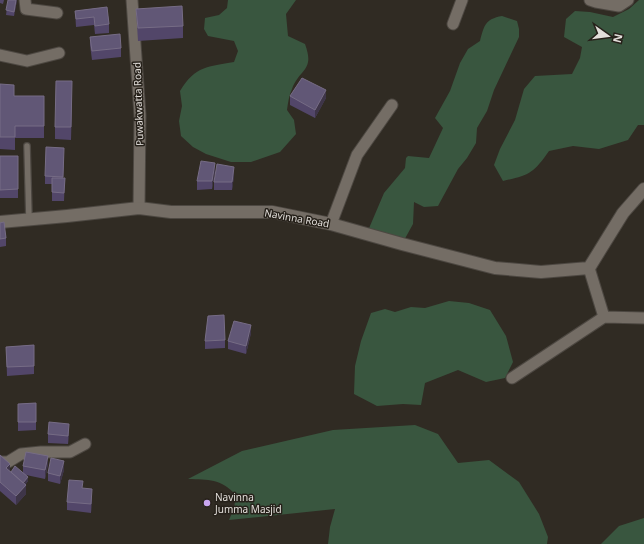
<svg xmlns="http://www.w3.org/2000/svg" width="644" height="544" viewBox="0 0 644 544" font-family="'Noto Sans',sans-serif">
<rect width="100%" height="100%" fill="#302b23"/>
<path fill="#39563f" d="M228,0h68l-10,14 2,22 17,8c10,27 -5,24 -13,45 -3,6 -4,14 -5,21l7,10 2,14 -16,18 -29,10h-20l-25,-8 -13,-7 -12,-11 -2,-15 3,-15 -2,-15c16,-26 28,-24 54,-29l4,-11 -4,-10 -26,-5 -4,-7 1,-11 14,-3 8,-7z
M639,0h5v125h-6l-10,15 -29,9 -26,-3 -24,5c-16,23 -20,24 -46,30l-9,-16 6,-16 15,-29 9,-31 11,-13 37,-2 8,-16 2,-11 -18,-10 2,-18 9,-8 15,1 23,5 16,-8z
M502,16l15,5 2,8v8l-25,53 -7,21 -10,17 -1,15 -9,15 -9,11 -20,37 -14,1 -10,-5 -1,22 -11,20 -35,-11 17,-40 21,-25 1,-10 2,-2 21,2 14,-30 -8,-10 15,-27 10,-28 8,-14 12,-8c4,-15 5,-22 22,-25z
M449,301l20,2 21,7 16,26 7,26 -8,16 -19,4 -28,-12 -33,13 -4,22 -18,-1 -26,2 -23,-12 1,-28 6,-25 10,-28 14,-4 10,3 16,-5 14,1z
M415,425l23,9 20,29 31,-3 30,22 20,32 9,23 -1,7h-219l2,-17 5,-18 -106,11 5,-12 2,-13c-16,-17 -27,-15 -48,-16l54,-28 91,-21z
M644,518v26h-43l18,-18z"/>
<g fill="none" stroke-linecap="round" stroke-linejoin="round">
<defs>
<path id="lane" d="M27,146l2,73"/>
<path id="street" d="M25,0l1,9 31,4
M132,0l8,115 -1,93
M590,0l6,2 23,4 9,-6
M453,24l9,-24
M0,55l27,6 32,-8
M331,224l26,-69 35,-50
M589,268l15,49
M512,378l92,-61 40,1
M0,462h8l13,-8 20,-2h29l15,-8"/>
<path id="secondary" d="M0,222l67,-6 72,-8 32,4h101l59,12 71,20 93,24 46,4 48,-4 34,-55 21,-24"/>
</defs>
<use href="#lane" stroke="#4d4842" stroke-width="8"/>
<use href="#street" stroke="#4d4842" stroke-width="13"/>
<use href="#secondary" stroke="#4d4842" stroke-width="14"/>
<use href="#lane" stroke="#746d65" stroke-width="5.5"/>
<use href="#street" stroke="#746d65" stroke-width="11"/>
<use href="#secondary" stroke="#746d65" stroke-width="12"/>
</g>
<path fill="#524669" d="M0,0h4l-1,4 -3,-1z
M8,0h9l-3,16 -8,-1z
M107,7l2,17v9l-14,1 -1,-9 -18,2 -1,-16z
M136,9l47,17v12l-45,3z
M90,37l31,11v9l-29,3 -2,-15z
M0,84l14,12h30v42h-29v12l-15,-1z
M72,94l-1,46 -16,-1v-12z
M290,96l36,2 -11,20 -25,-13z
M0,156h18v42h-18z
M64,156l-1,22h2l-1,23h-12v-17h-7v-8z
M215,171l-3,18 -15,1v-9z
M234,176l-2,14h-18v-8z
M0,223l6,15v8l-6,1z
M251,333l-5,21 -18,-5v-8z
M225,340v8l-20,1v-8z
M34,345v29l-27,2 -1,-29z
M36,403v27l-18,1v-27z
M69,432l-1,12 -20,-1v-9z
M0,455l11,17 12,1v-7l25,-2 -3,15 -19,-4 2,6 -3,4 1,9 -10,11 -16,-14z
M64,470l-4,14 -12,-3v-8z
M83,488l9,10 -1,15 -24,-3v-8z"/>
<path fill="#3e3548" d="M16,0h1l-3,16v-4z
M72,81v13l-1,46v-13z
M326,90v8l-11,20v-8z
M215,163v8l-3,18v-8z
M234,167v9l-2,14v-8z
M251,325v8l-5,21v-8z
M69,424v8l-1,12v-8z
M48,456v8l-3,15v-9z
M64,461v9l-4,14v-8z
M10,464v8l-4,-4z
M28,477v4l-6,7v-4z
M26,485v9l-10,11v-9z
M92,489v9l-1,15v-9z"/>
<path fill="#615776" stroke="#766c85" d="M8,0h8l-2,12 -8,-2z
M182,6l1,20 -45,2 -2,-19z
M107,7l2,17 -14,2 -1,-9 -18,2 -1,-8z
M120,34l1,14 -29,3 -2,-14z
M302,78l24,12 -11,20 -25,-14z
M56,81h16l-1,46h-16z
M0,84l14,1v11h30v30h-29v11h-15z
M46,147l18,1 -1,29 -18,-1z
M0,156h18v33l-18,1z
M201,161l14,2 -3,18h-15z
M217,164l17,3 -2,15h-18z
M52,178h13l-1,15 -12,-1z
M4,222l2,16 -6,1v-16z
M224,315l1,25 -20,1 3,-25z
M234,321l17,4 -5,21 -18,-5z
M34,345v21l-27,1 -1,-20z
M36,403v19h-18v-18z
M49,422l20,2 -1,12 -20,-2z
M26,452l22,4 -3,14 -22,-4z
M0,455l10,9 -4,4 20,17 -10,11 -16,-14z
M51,458l13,3 -4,15 -12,-3z
M15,466l13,11 -5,6 -12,-11z
M69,480l14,1 -1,7 10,1 -1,15 -24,-2z"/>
<circle fill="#c8a5ef" stroke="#26211a" stroke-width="1.5" cx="207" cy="503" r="4"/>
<g text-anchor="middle" stroke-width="3" stroke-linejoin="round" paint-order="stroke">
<g font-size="10" fill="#e2deda" stroke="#26211a">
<text transform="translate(138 104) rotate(-92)" y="4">Puwakwatta Road</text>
<text transform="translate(297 218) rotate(10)" y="4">Navinna Road</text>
</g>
<g font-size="10" fill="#e2deda" stroke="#26211a" text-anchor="start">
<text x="215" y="501">Navinna<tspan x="215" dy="12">Jumma Masjid</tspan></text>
</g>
</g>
<g transform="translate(608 36) rotate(104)" stroke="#26211a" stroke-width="3" paint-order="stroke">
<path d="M0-3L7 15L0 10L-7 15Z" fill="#e2deda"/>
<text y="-6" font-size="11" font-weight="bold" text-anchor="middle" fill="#e2deda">N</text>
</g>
</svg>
